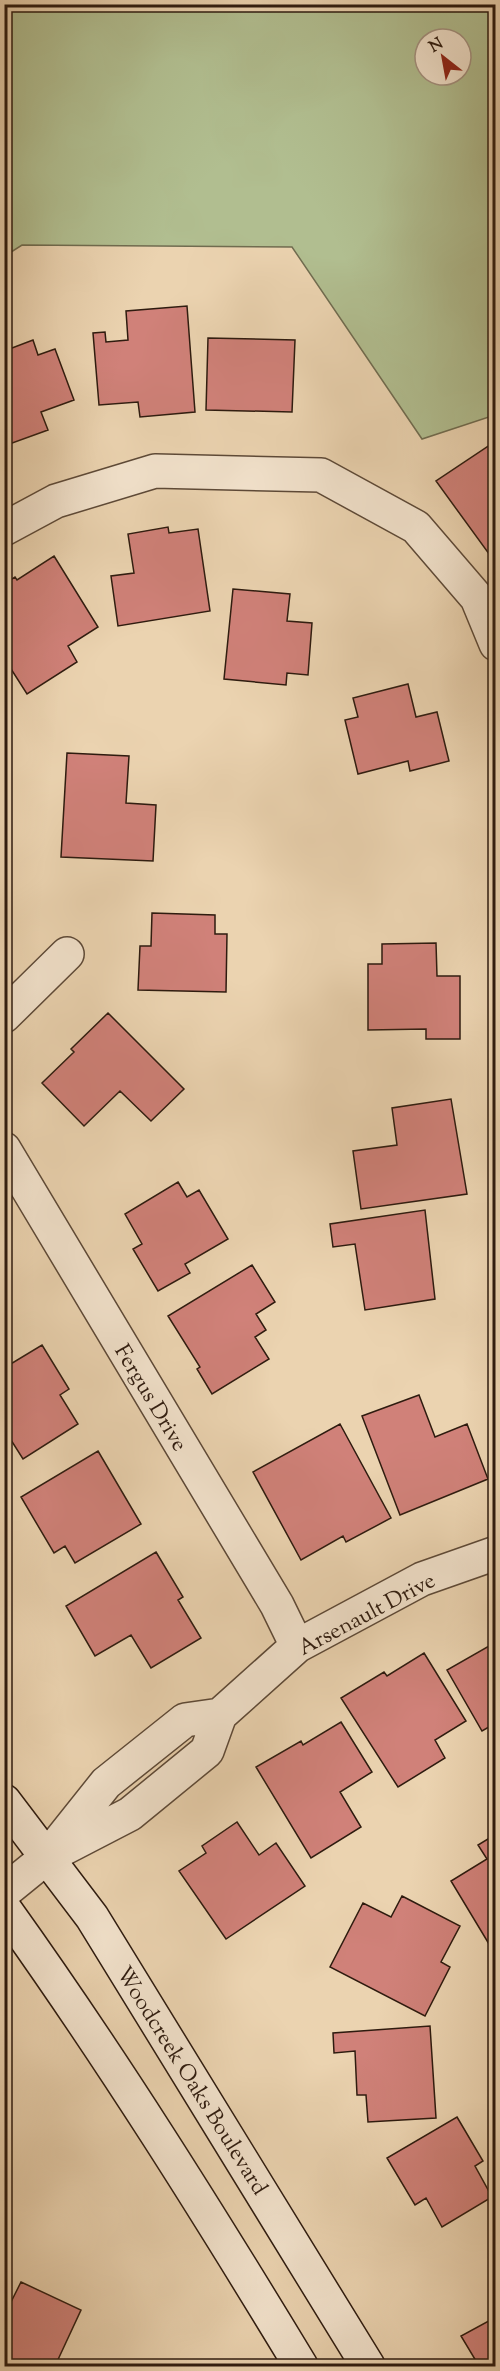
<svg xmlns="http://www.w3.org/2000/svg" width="500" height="2371" viewBox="0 0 500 2371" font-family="'Sorts Mill Goudy',serif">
<rect width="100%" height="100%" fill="#ebd3b0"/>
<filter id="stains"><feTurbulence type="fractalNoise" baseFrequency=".00333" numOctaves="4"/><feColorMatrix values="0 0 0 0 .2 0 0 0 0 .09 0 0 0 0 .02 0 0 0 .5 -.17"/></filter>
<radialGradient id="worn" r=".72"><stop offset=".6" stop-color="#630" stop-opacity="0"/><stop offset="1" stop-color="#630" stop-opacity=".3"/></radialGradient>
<path fill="#b1be90" stroke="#706c50" stroke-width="1.5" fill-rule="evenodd" d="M5,4l490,1v410l-73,24 -130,-192 -270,-2 -17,11zM425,39h36v36h-36z"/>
<path fill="#d08179" stroke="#2e1b0f" stroke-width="1.5" d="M187,306l8,106 -55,5 -2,-15 -39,3 -6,-72 12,-1 1,10 22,-2 -2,-29z
M208,338l87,2 -3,72 -86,-2z
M33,340l5,15 17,-6 19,51 -33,12 7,18 -44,16v-95z
M496,441v114l-4,3 -56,-77z
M168,527l1,6 29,-4 12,82 -92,15 -7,-50 23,-3 -6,-39z
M54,556l44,71 -30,19 9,16 -50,32 -23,-36v-74l11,-7 2,3z
M233,589l57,5 -3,27 25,2 -4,52 -21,-2 -1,12 -62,-6z
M408,684l8,33 21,-5 12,49 -39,10 -2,-10 -50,13 -13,-54 13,-3 -5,-19z
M67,753l62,3 -3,47 30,2 -3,56 -92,-4z
M152,913l63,2v19h12l-1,58 -88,-2 2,-44h11z
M436,943l1,33h23v63h-34v-10l-58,1v-66h14v-20z
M108,1013l76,76 -33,32 -31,-30 -36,35 -42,-43 32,-31 -3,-3z
M451,1099l16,95 -106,15 -8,-58 44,-6 -5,-37z
M178,1182l9,15 12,-7 29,49 -43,25 5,9 -32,18 -25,-42 9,-5 -17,-30z
M425,1210l10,89 -70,11 -10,-66 -22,3 -3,-23z
M252,1265l23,37 -19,12 10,16 -11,7 14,22 -57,35 -15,-25 3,-2 -32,-51z
M42,1345l27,44 -9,6 18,29 -55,35 -19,-30v-61z
M419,1395l16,42 32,-13 21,55 -88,36 -38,-99z
M340,1424l51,94 -45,24 -3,-6 -42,24 -48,-88z
M98,1451l43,73 -66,39 -10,-17 -11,7 -33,-56z
M156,1552l27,45 -5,3 23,38 -50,30 -20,-33 -36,21 -29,-50z
M496,1642v81l-14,8 -35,-61z
M424,1653l42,68 -31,19 10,18 -47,29 -57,-89 43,-26 3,4z
M341,1722l31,50 -32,20 21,35 -50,31 -55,-91 45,-26 2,4z
M237,1822l22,33 17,-12 29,43 -79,53 -47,-68 27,-18 -4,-7z
M496,1834v119l-1,1 -44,-73 36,-22 -9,-14z
M402,1896l58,30 -19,36 9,5 -25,49 -95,-49 33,-64 28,14z
M430,2026l6,92 -68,4 -2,-27h-9l-2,-44 -21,2 -1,-20z
M457,2117l26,44 -8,5 17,31 -50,30 -16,-29 -11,7 -28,-47z
M21,2282l60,28 -26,56h-40l-11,-4v-46z
M496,2317v49h-17l-18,-30z"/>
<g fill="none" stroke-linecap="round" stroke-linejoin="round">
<defs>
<path id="minor" d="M4,529l52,-28 99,-30 166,4 95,52 61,71 19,46
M4,1016l63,-62
M4,1149l273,456 20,41
M47,1857l83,-43 77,-63 13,-36 77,-69 125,-67 74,-26
M4,1892l43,-35 59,-74 79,-63 35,-5"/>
<path id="secondary" d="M4,1801l88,116 276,449
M4,1908c106,148 203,303 297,458"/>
</defs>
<use href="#minor" stroke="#5d4937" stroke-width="36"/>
<use href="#secondary" stroke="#2e1b0f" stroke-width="36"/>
<use href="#minor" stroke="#f2e2cc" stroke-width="33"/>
<use href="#secondary" stroke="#f2e2cc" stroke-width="33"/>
</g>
<g text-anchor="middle" stroke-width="6" stroke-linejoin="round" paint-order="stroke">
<g font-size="22" fill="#2e1b0f" stroke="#f2e2cc">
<text transform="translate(152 1397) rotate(59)" y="8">Fergus Drive</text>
<text transform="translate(366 1613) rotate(-28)" y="8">Arsenault Drive</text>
<text transform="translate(193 2080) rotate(58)" y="8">Woodcreek Oaks Boulevard</text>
</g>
</g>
<rect width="500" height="2371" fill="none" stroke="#ebd3b0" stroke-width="24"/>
<rect x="6" y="6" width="488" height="2359" fill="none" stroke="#2e1b0f" stroke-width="3"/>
<rect x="12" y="12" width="476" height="2347" fill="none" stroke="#2e1b0f" stroke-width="1.5"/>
<g transform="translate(443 57) rotate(329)"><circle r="28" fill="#f2e2cc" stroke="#a49280" stroke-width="1.5"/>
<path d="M0-4.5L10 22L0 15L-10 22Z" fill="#8f2418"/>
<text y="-9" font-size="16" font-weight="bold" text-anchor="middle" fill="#2e1b0f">N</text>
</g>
<rect width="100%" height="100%" filter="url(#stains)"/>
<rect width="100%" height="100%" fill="url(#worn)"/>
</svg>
